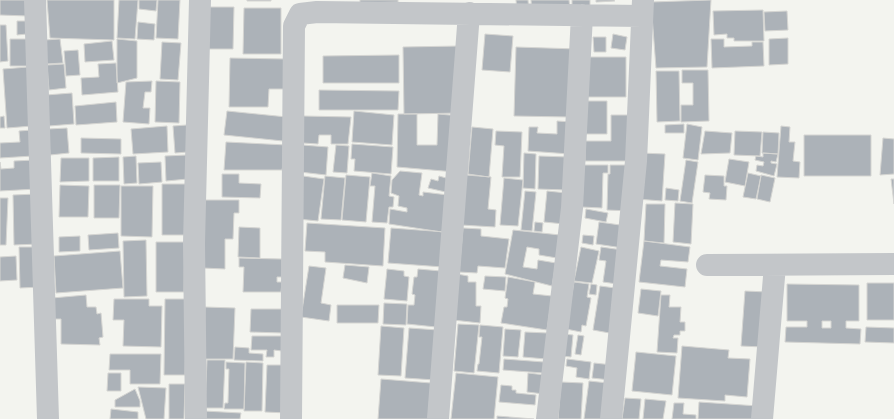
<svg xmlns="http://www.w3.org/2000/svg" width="894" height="419" viewBox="0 0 894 419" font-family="Signika,sans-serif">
<rect width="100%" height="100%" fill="#f3f4ef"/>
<path fill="#acb2b8" stroke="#d5d5d2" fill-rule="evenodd" d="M0,0h28v16l-28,-1z
M47,0h67v40l-64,-2z
M119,0h19l-3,39 -18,-1z
M139,0h18l-1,11 -17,-2z
M158,0h22l-2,39 -22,-1z
M247,0h24v1h-24z
M360,0h38v2l-38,1z
M516,0h12l1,11h-12z
M531,0h38l1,9 -38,2z
M572,0h18v12h-18z
M596,0h18l1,1 -19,1z
M711,0l-4,67 -51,1 -5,-66z
M207,7h27l-1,42h-26z
M244,8h37v46h-38z
M763,10l1,31h-30v-3h-7v-4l-13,1 -1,-24z
M787,11l1,19 -23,1 -1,-19z
M17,21h10v13l-10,1z
M138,22l17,2 -1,16 -17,-1z
M0,25h6l2,36 -8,1z
M485,34l28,2 -3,36 -28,-2z
M613,34l14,3 -2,13 -14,-2z
M593,37h13v15h-12z
M788,38v26l-19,1v-26z
M10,39h17l1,27h-18z
M60,39l3,24 -17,1 -1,-24z
M117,39l20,2v37l-20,5z
M711,39h13v8l28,-1v-4h11l1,24 -52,2z
M112,41l2,19 -29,2 -1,-18z
M162,42l19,1 -3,37 -18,-1z
M460,46l1,67 -57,1 -1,-67z
M516,47l61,2 -8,68 -55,-1z
M78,50l2,25 -14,1 -2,-25z
M399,55v28h-76v-27z
M585,57h41v40h-40z
M230,58l57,1 -1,30h-17l-1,18h-39z
M116,63l2,29 -36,3 -1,-17 18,-1 -1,-13z
M64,64l2,24 -17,2 -2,-25z
M28,67l4,59 -25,2 -4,-59z
M682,70h26l1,51 -28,1v-17h12v-22h-11z
M656,71h23l1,50 -23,1z
M152,81l-1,11h-6l-2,16h7l-1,16 -26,-2 3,-40z
M156,81l24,1 -1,41 -24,-1z
M319,90l80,1 -1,19h-79z
M72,93l2,31 -25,2 -3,-31z
M584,101h23v33h-23z
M116,102l1,20 -41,3 -1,-19z
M227,111l60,6 -4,24 -59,-6z
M354,111l40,4 -2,30 -40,-3z
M398,114h19v31h20l1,-31 23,2 -6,56 -58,-5z
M611,115h17v46h-43v-20h26z
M4,116l1,12h-5v-11z
M303,116l48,1 -3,27h-17v-9h-12l-1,9 -15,-1z
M557,121l15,1 -2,32 -42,-3 1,-24h9l-1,6 20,1z
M684,124v9h-19v-8z
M687,124l15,3 -4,33 -15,-2z
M187,125l1,27 -13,1 -2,-27z
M167,126l1,26 -35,2 -2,-25z
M781,126l9,1 -1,15h6l-2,19 7,1 -1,16 -22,-1z
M472,127l21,2 -4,48 -21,-3z
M67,128l2,25 -19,2 -2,-26z
M32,130l1,26 -33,2v-15l20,-1 -1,-11z
M496,131l26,1 -2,45h-18l2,-31 -9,-1z
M705,131l27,2 -2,20 -29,1z
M735,131l27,1 -2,24 -26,-1z
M763,132l16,1 -1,21 -16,-1z
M804,135h67v41h-67z
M81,138l40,1v15l-40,-1z
M883,138l11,1v35l-14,1z
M226,142l61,3 -5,25h-58z
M352,144l41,3 -2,27 -37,-3 1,-12h-4z
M302,145l26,2 -2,28 -26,-3z
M336,145l13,1 -2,27 -14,-1z
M524,153l12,1 -1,35 -12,-1z
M640,153l25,1 -3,47 -25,-2z
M763,153l15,1 -2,8 -5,-1v2l6,1 -3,12 -18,-5 1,-6 6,1 1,-4 -9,-2 1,-4 7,1z
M187,155l1,24 -22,2 -1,-25z
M136,156l1,27 -13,1 -1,-27z
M539,156l29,1 -2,33 -28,-1z
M119,157v24h-26v-23z
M61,158h28v23l-29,1z
M729,159l20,3 -4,24 -20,-4z
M35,160l2,29 -37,2v-29l1,7 13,-1v-7z
M686,160l12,2 -6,41 -12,-2z
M161,162l1,20 -23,2 -1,-21z
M584,165h24v8h-5l-1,35 -20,-1z
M610,165h23l-2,46 -24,-1 1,-36h2z
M400,171l22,2 -3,22 4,1v-4l25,3 -6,37 -53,-8 1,-15 17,3v-4l-9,-2 1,-10 -8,-3 1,-13z
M372,173l19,3 -2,20 5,1 -1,10h-4l-2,16 -15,-1 3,-36h-5z
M748,173l13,3 -5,23 -13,-2z
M222,174h17v9l22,1 -1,14 -38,-1z
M346,175l24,2 -4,45 -24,-2z
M466,175l25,2 -3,32 8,1 -1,17 -34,-2z
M705,175l19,1v10h3l-1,14 -17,-1 1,-6 -7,-1z
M761,175l14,3 -5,24 -13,-3z
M303,176l21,3 -6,42 -20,-2z
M325,176l20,2 -4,42 -20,-1z
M439,176l14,4 -3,13 -22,-5 3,-9 7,2z
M504,178l19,2 -5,46 -18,-1z
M891,179h3v25z
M162,184h26v51h-26z
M60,185l29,1 -1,31h-29z
M94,185h26l-1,33h-25z
M121,186h32l-1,51 -31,-1z
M666,188l13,2 -1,11 -13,-1z
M525,191l11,1 -4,39 -11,-1z
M547,191l20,2 -3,31 -20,-2z
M37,194l2,50 -25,1 -1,-50z
M0,198h8l-2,47h-6z
M204,200h35v13h-5l-1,26h-8v30l-22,-1z
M675,203l18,1 -2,40 -18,-2z
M646,204h19l-1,39 -20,-2z
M586,209l22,4 -2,9 -21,-4z
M535,222l8,1 -1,9 -8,-1z
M599,222l28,4 -4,22 -27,-4z
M307,223l78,5 -2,38 -58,-4v-10l-20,-1z
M239,227l21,1v30l-22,-1z
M391,228l55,4 -3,35 -55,-4z
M463,228l18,1v7l28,3 -4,29 -27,-2 -1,7 -18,-1z
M513,230l47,5 -3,23 -18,-3v-6l-12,-2 -4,20 14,2 1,-9 18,3 -4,23 -47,-12z
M118,233l1,15 -30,2 -1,-15z
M583,235l11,1 -1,9 -11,-2z
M80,236v15l-21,1v-15z
M146,240l1,56 -23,1 -1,-56z
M644,241l46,6 -2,15 -27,-2 -1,6 27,3 -2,18 -46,-5z
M156,242h29l-1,50h-28z
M19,247h21l1,40 -21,1z
M581,247l18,4 -7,32 -18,-2z
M601,247l29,4 -6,34 -21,-3 3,-21 -7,-1z
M120,251l3,37 -67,5 -2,-37z
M16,256l1,24 -17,1v-24z
M239,258l43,1v18h-5v5h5l-1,10h-38l1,-25h-5z
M345,265l24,2 -2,16 -24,-5z
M309,266l17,2 -5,35 10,2 -2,16 -28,-4z
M387,269l17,2v5l5,1 -2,24 -23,-2z
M418,269l23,2 -5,56 -29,-3 1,-19h6l1,-10 -3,-1 2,-17h3z
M457,274l11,2v6h8v24h5l-1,17 -27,-3z
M485,276l21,1 -1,14 -22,-2z
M508,277l27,5 -2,12 19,2 -5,34 -46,-7 3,-16h3l1,-8 -3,-1z
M574,282l15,2 -2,13 4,1 -5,28 -4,-1 -1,7 -15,-3z
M867,283h27v37h-27z
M591,284l6,1 -1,10 -7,-1z
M787,284l72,1v36h-13v7l15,1 -1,15 -75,-2 1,-15h21v-6h-20zM822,321h9v7h-9z
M600,286l23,3 -8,45 -22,-4z
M641,289l20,2 -3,25 -20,-3z
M745,291l22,1 -4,55 -22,-1z
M86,295l1,12h9l1,7 4,-1 2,24 -4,1 1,7 -39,-1v-25h-7l-2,-21z
M661,295h9l-1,12h12l-1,15h5v9h-5v4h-6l-1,3h5l-1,15 -20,-1z
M114,299h35v7h13l-1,41 -38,-1 1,-26h-11z
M165,299h22l-2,76h-21z
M384,303l23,1 -1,21 -23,-1z
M337,305h42l-1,18h-41z
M205,307l30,1 -2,51h-30z
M251,309h33l-1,24 -33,-1z
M458,324l21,1 -5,48 -20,-2z
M480,325l23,2 -4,46 -22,-2 1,-7h1l3,-27h-3z
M381,326l23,2 -3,48 -23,-1z
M866,327l28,1v15l-29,-1z
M409,328l29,2 -3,50 -30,-2z
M505,329l16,1 -3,27 -15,-1z
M525,332l23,1 -2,26 -23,-2z
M563,334l10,1 -2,22 -10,-1z
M578,335l6,1 -3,19 -6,-1z
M252,336h30v15l-8,-1v7h-8l1,-7h-16z
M682,346l47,4 -1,8 22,1 -3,38 -22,-2v6l-47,-3z
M235,347l14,1v5l14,1v7l-29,-1z
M636,352l40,4 -4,39 -40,-4z
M110,354h51l-1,30h-30v-14h-21z
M504,359l40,3 -1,11 -40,-3z
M567,359l24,3 -2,17 -13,-2 1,-9 -11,-2z
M207,360h18l-2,48h-18z
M226,362l19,1 -1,46h-20l1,-6h3l1,-34h-3z
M246,362l17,1 -1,48h-18z
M594,363l19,2 -3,15 -18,-2z
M267,365h22l-1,48 -23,-1z
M108,373h13v18h-14z
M456,373l42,4 -4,42h-43z
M528,373l17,2 -1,19 -17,-2z
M381,379l50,4 -3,36h-50z
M589,381l19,2 -4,36h-20z
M561,382l22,1 -2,36h-23z
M169,384h16l-1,35h-15z
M501,385l11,1v4h4v3l20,2 -1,10 -36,-3z
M138,387l28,1 -2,31h-18z
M135,389l5,12v6h-25v-7z
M625,398l16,1 -2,20h-17z
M645,399l21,2 -3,18h-20z
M699,402l59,4 -1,13h-59z
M674,403h10l-1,11 13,1v4h-24z
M111,409l27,3v7h-28z
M204,411l37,2 -1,6h-37z
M497,416l37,3h-37z"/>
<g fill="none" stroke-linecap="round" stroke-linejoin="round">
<path stroke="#c3c6c9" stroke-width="22" d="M35,0l13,419
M707,265l187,-1
M196,419l-2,-176 6,-243
M291,419l3,-393 6,-12 17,-2 325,4
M438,419l31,-406
M547,419l25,-211 10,-193
M611,419l25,-258 7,-161
M762,419l13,-154"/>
</g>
</svg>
